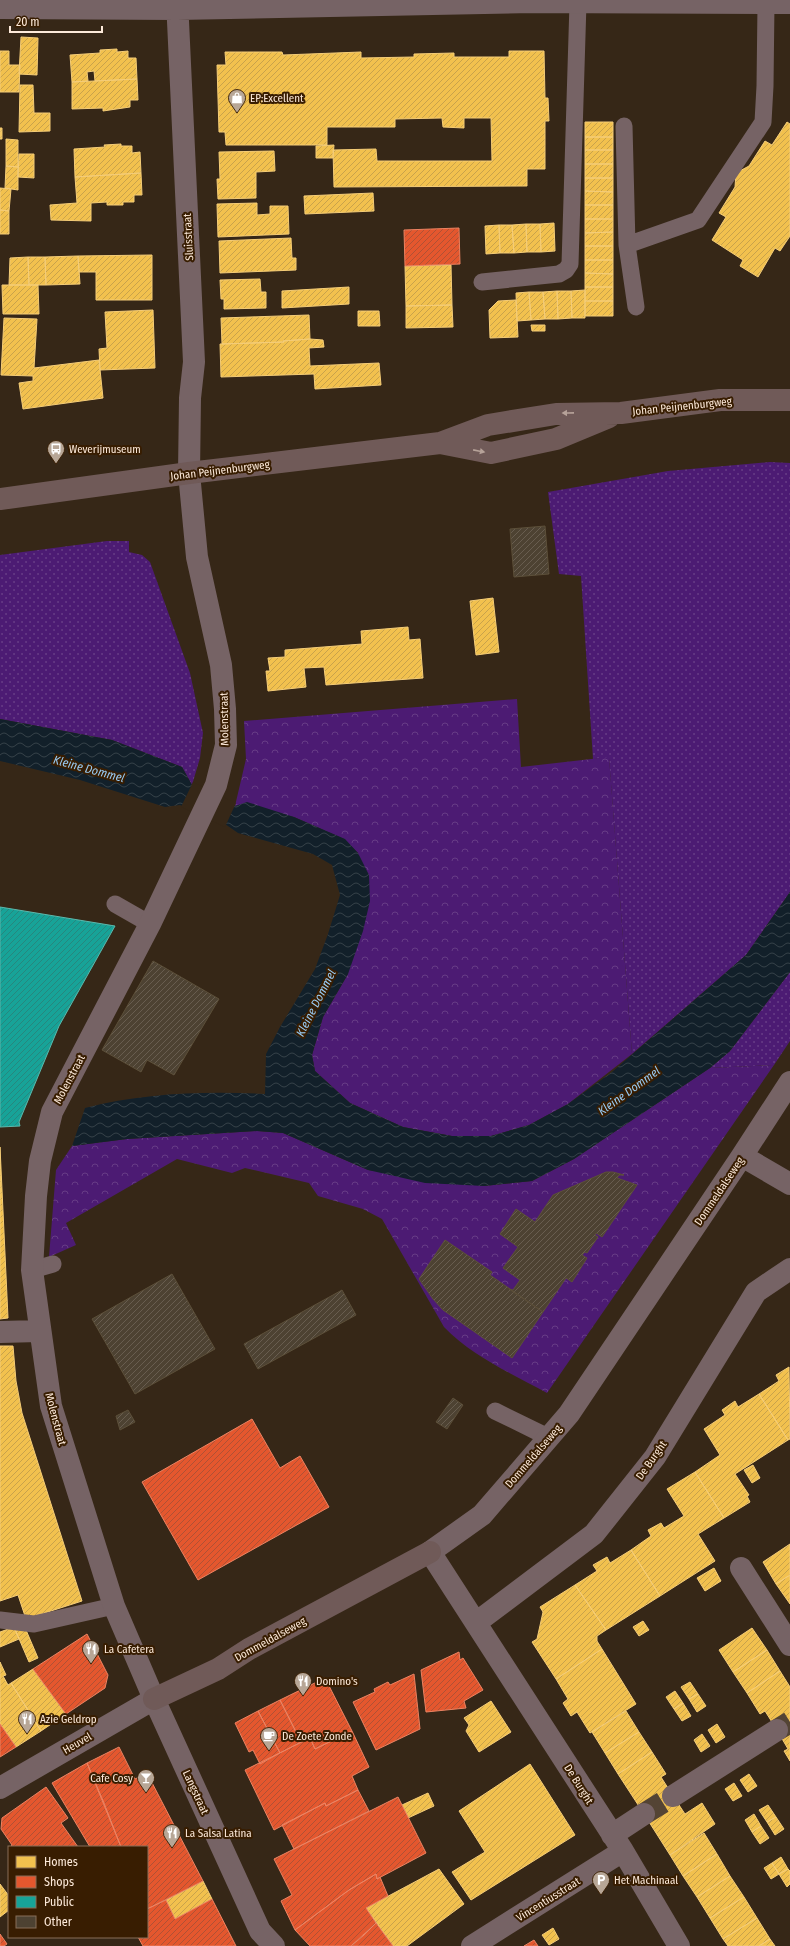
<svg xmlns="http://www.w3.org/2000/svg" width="790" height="1946" viewBox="0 0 790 1946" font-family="'Fira Sans Condensed',sans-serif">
<defs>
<pattern id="grass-dots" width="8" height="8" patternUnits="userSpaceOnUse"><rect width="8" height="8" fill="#4c1b73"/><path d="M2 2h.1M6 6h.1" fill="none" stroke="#673c86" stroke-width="1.8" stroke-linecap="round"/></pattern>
<pattern id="forest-crowns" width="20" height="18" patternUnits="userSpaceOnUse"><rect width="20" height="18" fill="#4c1b73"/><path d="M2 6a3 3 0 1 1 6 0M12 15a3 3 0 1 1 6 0" fill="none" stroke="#673c86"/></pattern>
<pattern id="water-waves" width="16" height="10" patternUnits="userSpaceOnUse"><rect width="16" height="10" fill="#12202a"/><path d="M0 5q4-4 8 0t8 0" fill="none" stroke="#354148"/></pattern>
<pattern id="homes-hatch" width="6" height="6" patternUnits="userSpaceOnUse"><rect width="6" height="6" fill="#f2c14e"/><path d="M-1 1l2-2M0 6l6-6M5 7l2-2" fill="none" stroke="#c8a24b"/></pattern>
<pattern id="shops-hatch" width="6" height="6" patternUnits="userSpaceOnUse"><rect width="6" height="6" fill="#e4572e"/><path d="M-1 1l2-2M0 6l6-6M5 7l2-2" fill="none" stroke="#af5135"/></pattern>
<pattern id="public-hatch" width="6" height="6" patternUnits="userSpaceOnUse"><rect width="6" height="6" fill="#17a398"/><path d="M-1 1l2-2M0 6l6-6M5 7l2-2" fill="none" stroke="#27877e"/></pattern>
<pattern id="building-hatch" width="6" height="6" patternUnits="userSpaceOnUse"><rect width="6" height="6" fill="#4d4232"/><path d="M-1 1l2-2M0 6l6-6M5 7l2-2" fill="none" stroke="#685d4f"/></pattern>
</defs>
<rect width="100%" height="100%" fill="#362717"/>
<path fill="url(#grass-dots)" d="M770,462l20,1v429l-44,63 -114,99 -23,-296 -16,1 -12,-183 -22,-2 -11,-82 120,-21z
M107,541h22v11l13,3 8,7 40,111 13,60 -3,25 -8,27 -10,-18 -70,-27 -112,-21v-164z
M790,972v69l-16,24 -64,3 20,-17z"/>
<path fill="url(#forest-crowns)" d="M517,699l4,68 88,-10 23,297 -64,50 -39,21 -38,11h-39l-49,-9 -53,-24 -35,-32 -3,-16 11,-38 25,-43 10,-121 -14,-14 -50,-22 -59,-11 11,-47 -2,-38z
M774,1065l-227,328c-35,-19 -75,-37 -103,-66l-62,-108 -19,-10 -45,-13 -9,-13 -64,-15 -13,5 -55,-14 -111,64 10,22 -27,12 7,-87 16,-24 55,-7 130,-8 26,2 85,37 116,16 48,-5 42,-22 136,-91z"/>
<path fill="url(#water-waves)" d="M0,719l112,21 70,27 10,18 43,21 12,-4 47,15 51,22 13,14 11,22 1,26 -7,30 -15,43 -25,43 -11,38 3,16 35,32 53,24 49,9h39l38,-11 39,-21 44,-32 134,-117 44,-63v80l-60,79 -20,17 -136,91 -42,22 -48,5 -59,-3 -57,-13 -85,-37 -26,-2 -130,8 -55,7 13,-38c58,-15 120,-17 180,-14l1,-40 14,-27 35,-58 13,-35 12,-39 -8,-30 -19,-11 -75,-21 -13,-9 -45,-19 -15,2 -85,-27 -80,-19z"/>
<path fill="#362717" d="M193,782l43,21 -11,24 -44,-20z"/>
<path fill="url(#homes-hatch)" stroke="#f5cd78" d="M21,37l17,1 -1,37 -18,-1z
M117,49v3l11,-1v7h8l1,21 -42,2 -1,-10 -7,1 1,9 -16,1 -2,-27 30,-2v-3z
M0,51h9v14h11l-1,27h-19z
M509,51h35l1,47h3l1,23h-4v48h-18v17l-193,1 -1,-37 43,-1 1,12h115l-1,-43h-27v10l-21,-1 -1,-9 -47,1v8h-68v18h-101l-1,-13h-6l-2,-67h9l-1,-13h57l1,3 78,-3v6l53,-1v-3l40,-1v4h55z
M137,79l1,21h-8v7l-27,4v-3l-31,1v-27z
M20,85h13l1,28h16v18l-31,1z
M585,122h28v15h-28z
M787,122l3,2v112l-10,15 -5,-3 -17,29 -18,-11 3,-6 -31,-20 14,-23 -7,-4 16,-26 1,-14 13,-7 16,-25 7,4z
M0,128h2v11h-2z
M585,137h28v13h-28z
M6,139l12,1v27l-12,-1z
M121,144v2h11v7l8,-1 1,21 -66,4 -1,-28 31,-2 -1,-2z
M334,145l-1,13h-17v-12z
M585,150h28v14h-28z
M274,151l1,20 -19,1v26l-38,1 -1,-20h3l-1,-27z
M19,154h15v24l-16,-1z
M585,164h28v14h-28z
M6,166l12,1v23l-13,-2z
M141,173l1,22h-8v7h-11v3h-16v-3l-16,1v18l-40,-1 -1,-15 27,-2 -2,-26z
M585,178h28v14l-28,-1z
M0,188l11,1 -2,22 -9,-1z
M585,191l28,1v13h-28z
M373,193l1,18 -69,3 -1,-18z
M257,203v12l13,-1v-8h18l1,28 -71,3 -1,-33z
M585,205h28v14h-28z
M0,210l9,1v23h-9z
M585,219h28v13l-28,1z
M554,223l1,28 -14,1 -1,-28z
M526,224l1,28 -13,1 -2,-28z
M526,224h14l1,28h-14z
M499,225h13l2,28h-14z
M499,225l1,28 -14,1 -1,-28z
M613,232v14h-28v-13z
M291,238l1,20h4v12l-76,3 -1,-32z
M585,246h28v14h-28z
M152,255v45h-56v-28h-17l-1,-16z
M78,256l2,28 -34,1 -1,-28z
M28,257l1,28h-20l1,-27z
M28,257h17l1,28h-17z
M585,260h28v14l-28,-1z
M451,265l1,40 -46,1 -1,-40z
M585,273l28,1v13h-28z
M260,279l1,13h5v16l-42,1v-10h-3l-1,-19z
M2,285h36l1,29h-36z
M349,287v17l-67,4v-17z
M585,287h28v14h-28z
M585,290v28h-13l-1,-27z
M557,291l1,28h-13l-2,-27z
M557,291h14l1,27 -14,1z
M529,292h14l2,27 -14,1z
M529,292l2,28 -14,1 -1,-28z
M516,300l2,37 -28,1 -1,-28 9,-9z
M585,301h28v15h-28z
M452,305l1,22 -47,1v-22z
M153,310l2,58 -55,2 -1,-21 8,-1 -2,-36z
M358,311h21l1,15h-22z
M309,315l1,24 -27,2 1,1 -62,2 -1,-26z
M4,318l33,1 -3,49 65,-8 4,38 -80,11 -4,-26 14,-2v-5l-32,-1z
M531,325h14v6h-13z
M310,339l13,1 1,7 -15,1 1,18 69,-3 2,22 -66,4 -1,-15 -93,3 -1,-33 64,-2 -1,-1z
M493,598l6,54 -23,3 -6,-54z
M408,627l1,13 11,-1 3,39 -97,7 -2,-18 -20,1 2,19 -38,4 -2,-20h4l-2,-13 17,-1v-7l77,-6 -1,-13z
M0,1147l8,171 -8,1z
M0,1346h13l3,35 6,32 60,188 -56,18 -8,-24 -18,6z
M789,1367l1,72 -2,1 -29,-46 20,-13 -3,-6z
M759,1394l29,46 -53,34 14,21 -2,1 3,6 -26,16 -29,-46 25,-17 -16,-26 21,-14 -3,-5 13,-9 3,6z
M753,1465l7,13 -8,5 -8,-13z
M695,1472l29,46 -26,16 17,27 -55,35 -29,-46 20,-14 -3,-6 13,-7 3,5 20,-12 -17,-27z
M790,1544v31l-14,9 -13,-22z
M631,1550l29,46 -54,34 -31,-45 22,-14 -4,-6 14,-8 3,6z
M714,1568l7,13 -16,10 -8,-13z
M790,1575v29l-14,-20z
M575,1585l31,45 -9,6v5l5,8 -46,30 -24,-37 5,-3 6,-27 -3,-5z
M643,1621l6,9 -10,6 -6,-9z
M23,1623l15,35 -9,4 -15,-35z
M14,1627l5,12 -19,8v-15z
M752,1628l15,22 -34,22 -14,-22z
M602,1649l34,55 -46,29 -13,-21 -6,4 -8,-13 5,-4 -12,-20z
M767,1650l13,21 -33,22 -14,-21z
M0,1662l6,13 -3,1 5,9 3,-2 30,48 -25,16 -16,-23z
M33,1669l33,45 -25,17 -30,-48z
M780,1671l10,16v35l-13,8 -12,-19 -5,3 -13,-21z
M690,1682l8,12 -9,5 -8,-12z
M675,1691l8,12 -9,6 -8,-12z
M698,1694l8,12 -9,6 -8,-13z
M491,1701l20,31 -32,20 -13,-21 3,-6 -5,-7z
M683,1703l8,13 -9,5 -8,-12z
M626,1711l13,21 -34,21 -13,-21z
M790,1722v39l-6,-10 4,-2 -11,-19z
M717,1724l8,13 -9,6 -8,-13z
M639,1732l13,20 -34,22 -13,-21z
M702,1734l8,12 -9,6 -7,-12z
M652,1752l14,22 -5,3 12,19 -29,18 -26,-40z
M530,1764l45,71 -104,65 -19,-28 33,-20 -26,-41z
M749,1774l8,12 -9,6 -8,-12z
M734,1783l8,13 -9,5 -8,-12z
M428,1793l6,13 -26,12 -6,-13z
M673,1796l12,18 17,-11 13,21 -45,31 -26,-41z
M768,1805l8,12 -9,5 -8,-12z
M754,1814l7,12 -9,6 -7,-12z
M776,1817l8,12 -9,6 -8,-13z
M761,1826l8,12 -9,6 -8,-12z
M704,1833l13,21 -34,22 -13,-21z
M717,1854l13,22 -33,21 -14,-21z
M781,1857l7,12 -9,5 -7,-11z
M772,1863l7,11 -8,5 -7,-11z
M439,1869l25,35 -57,42h-14l-27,-38z
M788,1869l2,2v13l-3,3 -8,-13z
M730,1876l14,21 -34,21 -13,-21z
M203,1881l9,18 -37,20 -9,-19z
M0,1884l9,12v14l-9,7z
M744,1897l13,21 -34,21 -13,-21z
M757,1918l13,21 -11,7h-31l-5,-7z
M553,1928l6,11 -10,6 -7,-10z
M770,1939l5,7h-16z"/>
<path fill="url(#shops-hatch)" stroke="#ec8362" d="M459,228l1,36 -55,2 -1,-36z
M252,1419l28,49 20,-12 29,51 -131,73 -56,-98z
M87,1634l21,41 -3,13 -39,26 -33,-45z
M459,1652l1,8 3,-2 20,32 -19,11 2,7 -40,4 -5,-42z
M414,1674l6,55 -44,21 -23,-48 22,-10 -1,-3 14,-7 2,3z
M325,1678l27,53 -37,18 -5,-11 -9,4 -21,-42z
M280,1700l21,42 -21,11 -22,-42z
M258,1711l22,42 -20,11 -7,-14 -4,2 -14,-29z
M0,1724l16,23 -16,10z
M352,1731l17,36 -17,9 6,14 -32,16 -1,-3 -51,27 -29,-60 65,-32 5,11z
M119,1747l16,32 12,-6 56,108 -56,28v-62h-26l-34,-84z
M87,1763l17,40 17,44h-31l-38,-64z
M46,1787l22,31 -7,5 17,24h-68l2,-2 -11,-16 1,-11z
M358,1790l11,21 -75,38 -12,-24 43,-22 1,3z
M398,1797l28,56 -49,26 -1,-5 -27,16 -54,40 -14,-29 11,-6 -18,-36z
M376,1874l1,5 3,-2 8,19 -22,12 10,15 -25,23h-41l-15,-16 54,-40z
M212,1899l24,47h-93l-5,-9h9v-28l19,-9 9,19z
M376,1923l17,23h-42l12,-10z
M0,1934l7,10 -3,2h-4z
M534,1940l4,6h-14z"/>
<path fill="url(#public-hatch)" stroke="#5cb8ac" d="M0,907l115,19 -56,100 -40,96 1,4 -20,1z"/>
<path fill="url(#building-hatch)" stroke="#5c4f39" d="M545,526l4,48 -35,3 -4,-48z
M153,961l66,38 -45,76 -27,-15 -6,12 -39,-22z
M606,1172h7l11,3h-5l-2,3 20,7 -35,52 -6,-4 -1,2 3,2 -11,16 -2,-1 -3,3 5,3 -15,24 -6,-4 -23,34 -34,-23 4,1 7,-10 -17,-12 15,-21 -18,-13 16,-25 19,13 18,-27z
M445,1240l47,32 -2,3 53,37 -31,46 -69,-48 -10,-11 -14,-20z
M172,1274l43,75 -80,45 -43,-75z
M342,1290l14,25 -98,54 -14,-25z
M453,1398l10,7 -16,24 -11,-7z
M128,1410l7,12 -15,8 -4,-14z"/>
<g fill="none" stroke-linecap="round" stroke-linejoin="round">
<path stroke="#544434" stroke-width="22" stroke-dasharray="22 11" stroke-linecap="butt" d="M777,1730l13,-8
M644,1814l29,-18"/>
<path stroke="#766365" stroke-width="17" d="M624,126l3,119 9,62
M627,245l71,-25 65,-98 2,-36 1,-82
M482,282l77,-8 7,-4 4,-6 8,-261
M115,904l35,20
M32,1270l21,-6
M495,1411l55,27
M0,1620l34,4 80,-18"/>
<path stroke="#766365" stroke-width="22" d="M177,0l17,362 -4,36 -1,75 8,84 24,108 4,44 1,36 -10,40 -66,139 -98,188 -12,49 -4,35 -4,74 19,136 63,200 40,93 106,232 14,15
M0,8l177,1 355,-7 258,1
M742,1156l48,28
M0,1332l39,-1
M741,1568l49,77
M477,1622l117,-88 61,-77 101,-165 34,-23
M0,1788l154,-89
M673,1796l104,-66
M612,1835l32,-21
M472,1946l151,-95
M679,1946l-56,-95 -193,-299 52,-37 87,-101 173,-258 48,-74"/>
<path stroke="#705a58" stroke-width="22" d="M440,443l51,10 65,-14 53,-22
M0,499l189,-26 251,-30 48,-18 68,-11 65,-1 99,-13h70
M154,1699l64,-30 31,-20 181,-97"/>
</g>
<defs><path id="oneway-solid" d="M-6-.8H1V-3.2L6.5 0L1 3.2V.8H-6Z"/></defs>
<g fill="#b6a299">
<use href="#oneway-solid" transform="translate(568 413) rotate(179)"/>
<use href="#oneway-solid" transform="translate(479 451) rotate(11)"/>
</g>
<defs>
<symbol id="shop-pin" viewBox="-11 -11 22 30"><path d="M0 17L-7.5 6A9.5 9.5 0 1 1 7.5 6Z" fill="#b7a696" stroke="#381d01"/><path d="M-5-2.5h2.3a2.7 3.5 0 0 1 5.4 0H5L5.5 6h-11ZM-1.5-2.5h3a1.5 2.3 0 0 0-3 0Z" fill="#fff"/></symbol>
<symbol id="bus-pin" viewBox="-11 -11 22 30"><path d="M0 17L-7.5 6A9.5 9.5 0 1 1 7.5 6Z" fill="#b7a696" stroke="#381d01"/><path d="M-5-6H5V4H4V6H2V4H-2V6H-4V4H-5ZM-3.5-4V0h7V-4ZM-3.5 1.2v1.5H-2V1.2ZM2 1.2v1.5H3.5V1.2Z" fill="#fff"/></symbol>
<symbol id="restaurant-pin" viewBox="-11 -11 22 30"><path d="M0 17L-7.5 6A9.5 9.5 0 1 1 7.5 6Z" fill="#b7a696" stroke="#381d01"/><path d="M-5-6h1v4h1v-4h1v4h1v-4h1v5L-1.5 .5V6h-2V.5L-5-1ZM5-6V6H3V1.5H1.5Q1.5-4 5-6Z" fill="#fff"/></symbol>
<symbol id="cafe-pin" viewBox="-11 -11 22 30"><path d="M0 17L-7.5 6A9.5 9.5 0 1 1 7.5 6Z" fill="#b7a696" stroke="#381d01"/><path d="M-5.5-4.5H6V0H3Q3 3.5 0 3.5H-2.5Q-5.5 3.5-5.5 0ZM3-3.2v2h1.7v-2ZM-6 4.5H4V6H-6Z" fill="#fff"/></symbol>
<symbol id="bar-pin" viewBox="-11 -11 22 30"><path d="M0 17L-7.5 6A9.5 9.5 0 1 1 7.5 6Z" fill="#b7a696" stroke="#381d01"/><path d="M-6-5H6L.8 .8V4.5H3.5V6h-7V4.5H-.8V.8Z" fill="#fff"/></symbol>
<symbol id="parking-pin" viewBox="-11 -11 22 30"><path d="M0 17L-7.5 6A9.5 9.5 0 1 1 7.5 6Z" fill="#b7a696" stroke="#381d01"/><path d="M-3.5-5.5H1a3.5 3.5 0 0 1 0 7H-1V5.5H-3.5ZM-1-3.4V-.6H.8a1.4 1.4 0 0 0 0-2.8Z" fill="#fff"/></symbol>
</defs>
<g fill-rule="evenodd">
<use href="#shop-pin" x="227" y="88" width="20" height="27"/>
<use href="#bus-pin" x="46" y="439" width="20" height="27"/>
<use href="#restaurant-pin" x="81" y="1639" width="20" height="27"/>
<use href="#restaurant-pin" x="293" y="1671" width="20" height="27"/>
<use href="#restaurant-pin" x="17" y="1709" width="20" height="27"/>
<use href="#cafe-pin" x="259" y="1726" width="20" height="27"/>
<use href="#bar-pin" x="136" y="1768" width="20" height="27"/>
<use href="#restaurant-pin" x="162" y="1823" width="20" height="27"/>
<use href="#parking-pin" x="591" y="1870" width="20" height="27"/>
</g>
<g text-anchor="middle" stroke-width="4" stroke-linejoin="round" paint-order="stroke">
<g font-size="11" fill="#fdeada" stroke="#381d01" text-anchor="start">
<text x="250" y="102">EP:Excellent</text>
<text x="69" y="453">Weverijmuseum</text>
<text x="104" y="1653">La Cafetera</text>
<text x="316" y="1685">Domino's</text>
<text x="40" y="1723">Azie Geldrop</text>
<text x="282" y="1740">De Zoete Zonde</text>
<text x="133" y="1782" text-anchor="end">Cafe Cosy</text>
<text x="185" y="1837">La Salsa Latina</text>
<text x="614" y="1884">Het Machinaal</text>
</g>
<g font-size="11" fill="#fdeada" stroke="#381d01">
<text transform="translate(188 237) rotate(-93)" y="4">Sluisstraat</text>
<text transform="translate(682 406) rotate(-6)" y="4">Johan Peijnenburgweg</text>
<text transform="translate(220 470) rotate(-7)" y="4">Johan Peijnenburgweg</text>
<text transform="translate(224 719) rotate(-91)" y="4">Molenstraat</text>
<text transform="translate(69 1079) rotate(-62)" y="4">Molenstraat</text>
<text transform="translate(719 1191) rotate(-56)" y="4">Dommeldalseweg</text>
<text transform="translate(56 1419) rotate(75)" y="4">Molenstraat</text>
<text transform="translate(533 1456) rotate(-49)" y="4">Dommeldalseweg</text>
<text transform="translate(651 1460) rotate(-55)" y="4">De Burght</text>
<text transform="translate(270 1639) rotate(-29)" y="4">Dommeldalseweg</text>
<text transform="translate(77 1743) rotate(-30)" y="4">Heuvel</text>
<text transform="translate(579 1784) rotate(58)" y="4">De Burght</text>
<text transform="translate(196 1792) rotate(65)" y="4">Langstraat</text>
<text transform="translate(548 1899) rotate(-32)" y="4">Vincentiusstraat</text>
</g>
<g font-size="12" font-style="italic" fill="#99cdf6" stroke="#381d01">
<text transform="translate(89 769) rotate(15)" y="4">Kleine Dommel</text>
<text transform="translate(316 1003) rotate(-63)" y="4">Kleine Dommel</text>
<text transform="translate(629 1091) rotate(-36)" y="4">Kleine Dommel</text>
</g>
</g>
<rect x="8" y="1846" width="140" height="92" fill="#381d01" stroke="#876f58"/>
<rect x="16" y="1856" width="20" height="12" fill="#f2c14e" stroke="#876f58"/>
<text x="44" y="1866" font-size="12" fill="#fdeada">Homes</text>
<rect x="16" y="1876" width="20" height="12" fill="#e4572e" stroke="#876f58"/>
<text x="44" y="1886" font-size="12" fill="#fdeada">Shops</text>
<rect x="16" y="1896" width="20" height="12" fill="#17a398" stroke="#876f58"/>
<text x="44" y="1906" font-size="12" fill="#fdeada">Public</text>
<rect x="16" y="1916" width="20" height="12" fill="#4d4232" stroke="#876f58"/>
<text x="44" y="1926" font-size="12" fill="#fdeada">Other</text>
<path d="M10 26v6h92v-6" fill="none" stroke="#fdeada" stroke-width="2"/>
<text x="16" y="26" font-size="12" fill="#fdeada" stroke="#381d01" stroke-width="3" paint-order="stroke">20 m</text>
</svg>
